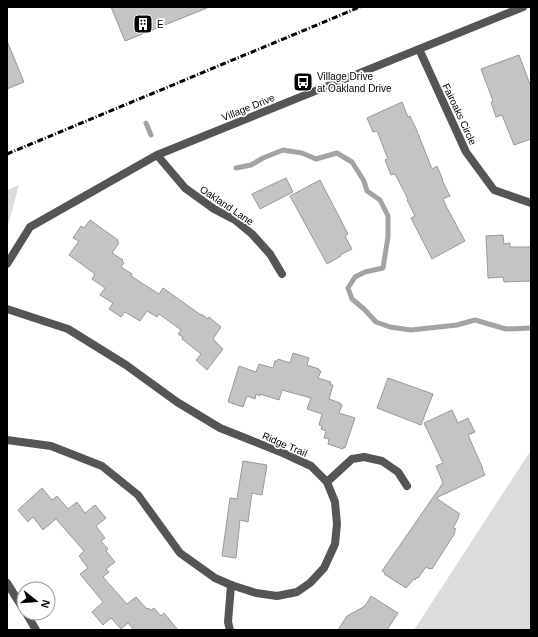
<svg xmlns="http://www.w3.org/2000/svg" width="538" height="637" viewBox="0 0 538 637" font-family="Arial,sans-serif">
<rect width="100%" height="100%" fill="#fff"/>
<path fill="#dcdcdc" d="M19,185l-12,44v-39z
M531,450v180h-117z"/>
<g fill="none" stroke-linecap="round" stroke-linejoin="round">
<path stroke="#a3a3a3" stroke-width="5" d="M146,123l5,12
M236,168l15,-3 12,-7 20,-8 19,3 14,6 21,-6 15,9 12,19 3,10 13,9 8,16v21l-5,31 -18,4 -10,5 -7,11 4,11 12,10 12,13 14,5 21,3 46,-5 18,-5 31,9 25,-1"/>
</g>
<path fill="#c4c4c4" stroke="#999" d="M111,7h96v1l-82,33z
M7,41l17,41 -17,7z
M519,55l12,32v52l-17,6 -12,-30 -6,2 -5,-15 2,-1 -12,-32z
M402,102l6,15 2,-1 7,15 15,38 5,-3 6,14h-1l8,16 -7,3 3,6v1l19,35 -33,18 -21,-41 4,-2 -8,-16 1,-1 -13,-25 -4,1 -6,-15 3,-1 -11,-28 -4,1 -6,-14z
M286,178l7,14 -33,17 -8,-15z
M320,180l28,54 -3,2 7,13 -12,6 1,1 -14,8 -37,-68z
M90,220l28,20 -1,2 2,1 -7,10 11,7 -1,2 2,1 -3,4 11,7 -1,2 28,18 4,-6 38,27v-1l7,5 1,-2 12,10 -8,12 10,10 -16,21 -11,-10 5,-6 -19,-15 1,-2 -5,-3 3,-4 -22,-16 -2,3 -10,-6 -7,10 -15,-9 -4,5 -12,-8 4,-6 -13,-8 5,-7 -13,-9 3,-5 -26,-19 10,-14 -6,-3 8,-12 3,2z
M503,235l1,9 6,-1v4h21v34l-27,1 -1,-5 -15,1 -2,-42z
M293,353l16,5 -2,7 12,4v2h2l-3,7 13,4 -1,3h3l-4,14 11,4v1l2,1 -3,8 16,5 -10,30 -2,-1v2l-15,-5 1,-5 -5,-1 2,-7 -5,-2 1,-3 -3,-1 3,-11 -15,-5 4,-11 -29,-8 -3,10 -19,-6v2l-4,-2 -1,5 -8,-3 -4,11 -15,-5 11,-36 17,6 3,-8 14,4 2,-7h2l1,-2 12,4z
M388,378l45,16 -12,31 -44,-17z
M452,410l6,13 10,-5 7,14 -7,3 15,34h-1l3,6 -49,23 24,16 -2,2 1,1 -6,11 3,1 -2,4h1l-23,36 -1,-1 -1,1 -4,-2 -8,11h-2l-1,2 -1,-1 -8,9 -22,-14 1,-1 -3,-2 61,-88 -7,-17 7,-3 -19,-40z
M243,461l24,4 -5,30 -10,-2 -4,29 -8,-2 -4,38 -14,-2 8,-58 7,1z
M42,488l10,12 5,-4 11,13 9,-7 8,11 10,-8 11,13 -10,8 9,12 -4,3 7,8 -2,2 9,11 -9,7 3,3 -6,5 24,27 9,-7 11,12 1,-1 3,2 3,-2 7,8 3,-3 14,17h-44l-6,-7 -7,6 -10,-11 -8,7 -11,-13 11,-10 -23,-28 8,-6 -9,-12 5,-5 -28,-32 -13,11 -10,-13 -5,5 -10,-12z
M371,596l27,17 -11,17h-49l9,-14 18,-10z"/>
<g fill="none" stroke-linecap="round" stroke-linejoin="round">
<path stroke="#555" stroke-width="8" d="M327,482l25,-23 12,-2 18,4 16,11 9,14
M230,630l-2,-8 3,-37"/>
<path stroke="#555" stroke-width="8" d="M419,49l47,103 28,38 37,13
M157,155l28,33 29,21 21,11 17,14 18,20 12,20
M7,264l23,-37 127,-72 366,-148
M7,309l61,20 58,36 51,37 43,26 63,25 28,13 16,16 8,20 2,22 -2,20 -11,24 -14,15 -13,9 -20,4 -21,-3 -25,-8 -16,-7 -35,-25 -42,-58 -36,-29 -51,-20 -44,-6
M7,583l17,27
M26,613l10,17"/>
<path stroke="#000" stroke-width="3" stroke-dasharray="6 2 1 2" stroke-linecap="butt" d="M7,154l353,-147"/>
</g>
<defs>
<symbol id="building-square" viewBox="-11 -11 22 22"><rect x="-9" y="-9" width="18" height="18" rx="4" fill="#000" stroke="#fff"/><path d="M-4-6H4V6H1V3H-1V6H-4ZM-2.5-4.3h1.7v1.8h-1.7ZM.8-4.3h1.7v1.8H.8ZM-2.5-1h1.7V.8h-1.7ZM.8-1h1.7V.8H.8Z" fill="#fff"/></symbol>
<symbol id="bus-square" viewBox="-11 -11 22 22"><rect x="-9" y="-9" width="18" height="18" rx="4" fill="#000" stroke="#fff"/><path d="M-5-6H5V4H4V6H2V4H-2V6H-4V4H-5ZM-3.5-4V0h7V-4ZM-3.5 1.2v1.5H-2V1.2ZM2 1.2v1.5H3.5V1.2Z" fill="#fff"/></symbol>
</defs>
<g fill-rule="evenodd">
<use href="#building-square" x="132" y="13" width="22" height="22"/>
<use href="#bus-square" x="292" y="71" width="22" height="22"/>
</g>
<g text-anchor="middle" stroke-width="3.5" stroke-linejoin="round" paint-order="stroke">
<g font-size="10" fill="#000" stroke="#fff" text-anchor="start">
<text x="157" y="28">E</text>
<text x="317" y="80">Village Drive<tspan x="317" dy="12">at Oakland Drive</tspan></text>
</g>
<g font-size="10" fill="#000" stroke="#fff">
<text transform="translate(248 107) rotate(-22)" y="4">Village Drive</text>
<text transform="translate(460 114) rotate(65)" y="4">Fairoaks Circle</text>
<text transform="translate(227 205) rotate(34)" y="4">Oakland Lane</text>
<text transform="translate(285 444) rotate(23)" y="4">Ridge Trail</text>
</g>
</g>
<rect width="538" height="637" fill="none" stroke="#000000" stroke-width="16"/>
<g transform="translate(36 601) rotate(107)"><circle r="19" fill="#ffffff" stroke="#999999"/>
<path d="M0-3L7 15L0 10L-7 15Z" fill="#000000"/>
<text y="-6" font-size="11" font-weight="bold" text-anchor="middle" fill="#000000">N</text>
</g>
</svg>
